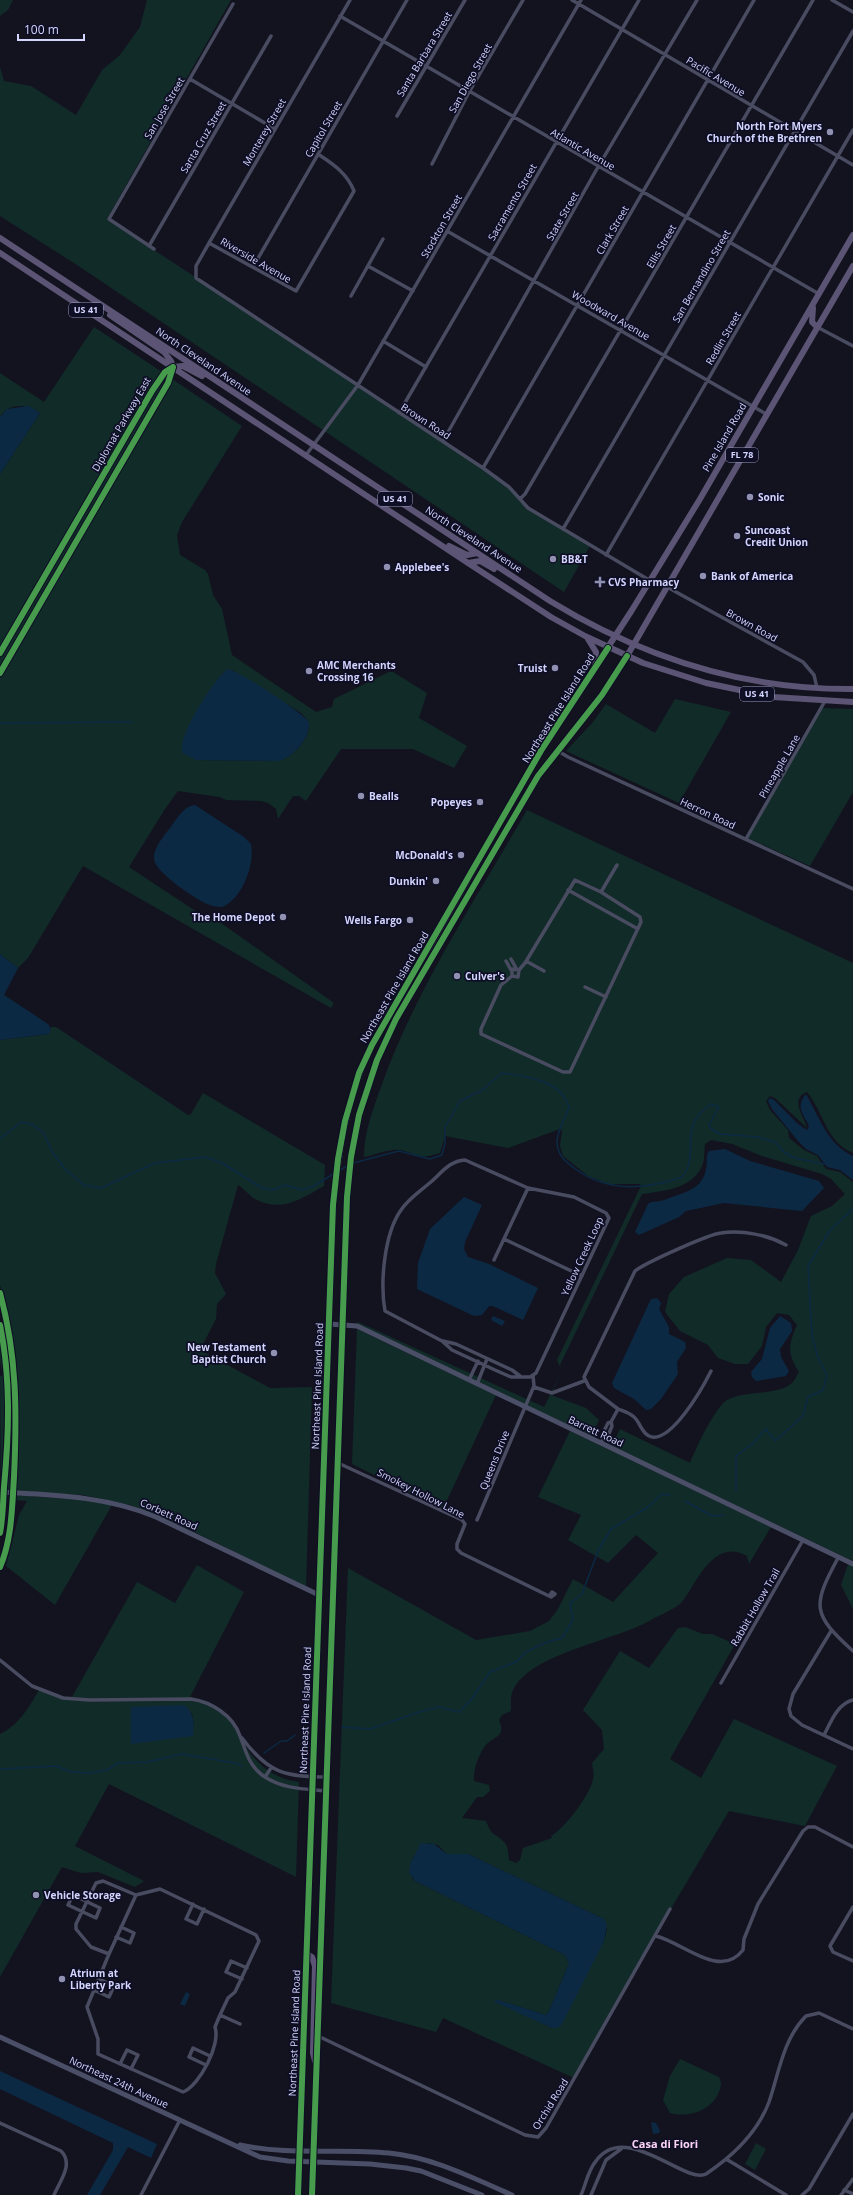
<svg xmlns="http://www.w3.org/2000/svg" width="853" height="2195" viewBox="0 0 853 2195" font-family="'Open Sans',sans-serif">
<rect width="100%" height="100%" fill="#131320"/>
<path fill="#112b28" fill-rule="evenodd" d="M0,0h13l-5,10 -8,6z
M147,0h84l-124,219 392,258 30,30 62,37 -27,48 -487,-327 -77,-49v-149l4,14 27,5 45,29 26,-45 18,-15 20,-28z
M94,327l68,45 -13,18 -149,258v-174l40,-61c-13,-9 -31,-11 -40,4v-44l44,29z
M166,375l2,1 -3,5 -165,287v-10l154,-266z
M172,379l70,47 -60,96 -5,13 3,20 25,15 3,4 5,21 9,14 10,46 84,57 16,-5 2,-8 55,-27h4l34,21 -8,25 48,28 -13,22 -41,-19h-72l-35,52 -7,-5h-6l-15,23 -2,-10 -8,-6 -7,-2 -35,-1 -6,-3 -42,-6 -13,18 -36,58 74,49 18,7 113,80 -3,5 -248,-142 -55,92 -10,10 -18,-14v-276zM232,670l69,43 8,9c1,17 -15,34 -30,39l-83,-1 -7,-35 35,-53z
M675,699l56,13 -52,91 -113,-52 27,-29 13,-18 49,29z
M822,708l31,1v83l-43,74 -65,-29z
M527,810l326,153v190c-27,-11 -29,-40 -46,-61 -18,7 -3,24 0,36l-32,-30 -5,-2 -4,5 4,9 18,20 1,8 15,12 13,6 9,13 14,3 13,10v379l-496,-237 1,-2 186,85 18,-36 -5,-11 84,-174 -1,-2h-32l-20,-8 -25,-20 -3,-10 2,-15 -2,-2 -52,19 -63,-12 -5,17c-23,7 -20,2 -39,-3 -11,-2 -27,5 -37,7 0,-24 9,-48 17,-70 33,-95 96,-190 146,-277zM711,1140l21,4 30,12 60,18 9,5 14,15 -13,12 -21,10 -13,34 -17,32 -30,-22 -24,-2 -43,19 -15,17 -4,18 15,19 28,14 10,13 17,6h13l14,-18 4,-19 11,-14 12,2 8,10c-9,21 -10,28 2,47 -2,3 -4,8 -7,11 -14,13 -47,7 -65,17 -13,9 -31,48 -37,63l-70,-34 -8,16 -20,-9 7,-16 -13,-12 -35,-13 11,-24 -2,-6 82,-171c21,-3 50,-5 60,-28 3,-6 2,-15 3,-22z
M51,1027h5l132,88 3,-1 12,-21 122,72 -1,21c-25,14 -44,28 -72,11 -5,-4 -9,-9 -14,-12l-22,79 -1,9 11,21 -9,10 -1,15 -16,31 70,38 42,-1 -6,200 -124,-61 -52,-21 -47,-10 -68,-4 3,-50 -2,-84 -4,-28 -12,-44v-245l49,-6z
M0,1302l7,28 5,40h-3z
M357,1329l139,66 -53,114 -91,-45z
M0,1338l5,60 -4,91 -1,-113 3,-1 -3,-14z
M9,1374h3l1,9 -3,107h-4l4,-52z
M570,1431l201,96 -22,37 -2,-8c-33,-19 -50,26 -65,46 -5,6 -24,14 -31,18 -36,21 -116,32 -137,68 -4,7 -3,15 -3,23l-9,4 -3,5c8,18 -6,16 -14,26 -7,10 -12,24 -11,35l15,4 1,6 -7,6h-6l-15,21 24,3c7,18 8,10 18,21 5,5 4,12 5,18l7,3 4,-3 3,-12 29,-10 -1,-2c14,-8 39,-41 42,-57 1,-5 0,-11 -1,-16l12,-14 -2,-19 -19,-20 37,-59 29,17 29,-40 7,-1 18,7h9l23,10 -65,115 31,19 33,-59 103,47 -32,60 -76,-15 -60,101 -93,167 -133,-61 -7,14 -105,-29 17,-435 128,72 54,-9 19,-10 9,-12 15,-30 40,23 45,-49 -22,-18 -28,28 -40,-23 13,-25 -43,-18zM428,1843l10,2 9,9h21l136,65 3,10 -3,12 -52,87 -57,-27v-2l51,16 3,-4 20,-48 -4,-8 -150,-74 -3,-3c-2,-21 0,-22 16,-35z
M15,1495l68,5 29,5 -57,100 -49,-39 13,-51 8,-14 -12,-1z
M848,1564l5,2v43l-12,-24z
M197,1565l47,27 -54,105c16,2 31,9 40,21 5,6 8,15 12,22 12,23 31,39 57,42l-3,95 -187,-93 -34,62 69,35 -9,6 -37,-15 -17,1 -19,-6 -62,110v-243c18,-8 31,-29 40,-46l19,8 13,1 65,-115 38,21zM131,1707l61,6 2,12 -63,19z
M680,2059l39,18 2,6c-2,25 -30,36 -51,30l-7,-13 7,-24z
M756,2143l10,6 -11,21 -10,-6z"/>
<path fill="#0c2944" d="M29,406l11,7 -40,61v-57l7,-8z
M228,669c11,2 74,43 81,53 1,17 -15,34 -30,39l-83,-1 -13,-7c-8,-13 32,-76 45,-84z
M195,805l49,32 7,7c4,21 -9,55 -29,63 -6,0 -10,-1 -15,-3 -12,-5 -53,-33 -53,-45 -1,-12 12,-25 18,-34 6,-8 12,-19 23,-20z
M0,954l18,14 -14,27 44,29 3,5 -2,5 -49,6z
M806,1094c13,23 22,51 47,62v24l-13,-10 -13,-3 -9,-12 -12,-6 -8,-8 -26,-32 -4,-8 2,-3 4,2 24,24 9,6 2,-4c-6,-13 -14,-19 -3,-32z
M725,1149l25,12 69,20 5,7 -22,23 -78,-8 -38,8 -7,6 -40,18 -4,-3 13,-28 3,-2c10,0 15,-3 24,-6 14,-5 28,-9 31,-27 2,-7 -1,-12 3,-18z
M464,1197l18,8 -17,37 -1,7 4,8 21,7 49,24 -15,32 -30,-14h-4l-7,9 -8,1 -57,-27 1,-26 12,-34z
M657,1298l4,5 -2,6 10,18v7l16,8 1,6 -9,14 1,12 -17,25 -10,10 -5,1 -12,-11 -20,-11 -2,-5 39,-84z
M493,1316l12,5 -3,5 -11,-6z
M780,1316l11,7 1,8 -12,18 1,8 8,14 -3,5 -30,5 -4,-4 -1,-5 11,-13 8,-31z
M184,1705c11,7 10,20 9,31l-62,8v-37z
M421,1843l13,1 13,10h21l136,65 3,6 -3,16 -42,83 -5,4h-5l-57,-26v-3l51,16 3,-4 20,-48 -4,-8 -150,-74 -6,-9 2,-10z
M186,1992l4,2 -5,12 -5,-2z
M0,2071l157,73 -6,14 -23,-11 -28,48h-13l26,-45v-7l-113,-54z
M651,2122l5,1 4,8 -1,2 -6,1z"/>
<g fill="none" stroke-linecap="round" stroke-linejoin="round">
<path stroke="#0c2944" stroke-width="1.5" d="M0,723l132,-1
M0,1139l21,-17 10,2 12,8 10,21 12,16 19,16 17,3 54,-25 50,-6 17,6 40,25 11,2 12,-5 17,5 10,-3 23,-14
M353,1163l46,-12 31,8 12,-4 3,-12v-16l15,-26 22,-11 20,-17c24,3 59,7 67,34 -4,12 -11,22 -12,34 0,14 8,20 17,27 33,25 71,22 108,9 20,-25 -7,-49 29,-73l8,3 -10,18 2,4 9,5 38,3 17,5 9,10 11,6 29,6
M340,1170l7,-4
M736,1490v-34l16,-12 14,-15 9,12 28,-25 5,-19 15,-7 4,-15 -9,-17 -6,-22 -4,-70 22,-36 23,-21
M685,1501l27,15 12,-1
M342,1727l28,2 49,-17 20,-5 20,5 12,-12 19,-28 26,-10 10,-10 18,-9 18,-5 11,-18 -3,-17 12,-9 16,-43 13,-22 37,-22 14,-13 8,1
M264,1753l17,-12h6l8,-6
M0,1769l56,-3 15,6 19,1 17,-3 11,-7 29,-1 35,-8 53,9 7,3"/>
<path stroke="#494b61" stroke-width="3.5" d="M350,0l-141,243 -13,23v12l287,190 26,19 19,21 121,72
M572,0l281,165
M832,0l21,12
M340,16l479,278
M190,79l85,50
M397,116l68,-116
M432,164l37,-72 54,-92
M447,231l319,183
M209,243l87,48 58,-100c-7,-18 -21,-27 -36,-37
M149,246l122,-210
M154,249l-45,-30 124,-215
M368,266l45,25
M253,267l154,-267
M351,296l32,-57
M817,327l36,19
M383,341l43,26
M399,413l240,-413
M443,441l155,-274 99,-167
M306,455l52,-70 223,-385
M483,468l271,-468
M520,499l5,-5 288,-494
M563,529l290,-498
M606,555l247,-425
M667,587l136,75 11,13 3,13
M558,751l10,6 285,132
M746,839l79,-138
M568,890l70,39
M601,892l16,-27
M511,959l5,9
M506,961l5,9
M526,961l18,10
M512,976v-7l7,1 -1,7 -6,-1 -11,9 -20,44v5l82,38h7l71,-150 -1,-5 -39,-25 -26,-12 -50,83 -6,7
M585,987l21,10
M465,1160l63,28 46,9 32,16 3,5 -73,155 -6,4h-19l-16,-7 -43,-20 -10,-9 -57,-30c-5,-28 -1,-77 16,-101 8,-12 21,-20 31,-29 11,-10 18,-20 33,-21z
M504,1239l78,37
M494,1260l34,-72
M443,1341l13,3 56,26 8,6
M469,1380l9,-19
M477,1384l10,-25
M534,1387l18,6 32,-12
M618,1409c5,2 12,4 16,8 6,5 7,15 15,19 21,10 54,-49 62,-65
M611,1422l7,-13 -29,-22 -5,-10 51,-106c10,-8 74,-37 86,-38 22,-3 47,2 65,12
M602,1443l1,-10 5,-10 3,-1 1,4 -4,10 -4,1
M338,1463l124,57 3,4 -8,20v5l4,4 90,44 4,-3 -3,-2 -2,3
M477,1520l57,-134 -1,-11
M838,1558c-26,48 -26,56 15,93
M831,1631l-38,63 -4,15 2,7 11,9 51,24
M0,1660l32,26 31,12 26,2 102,-1c20,3 42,16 49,37 6,15 8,28 22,39 19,14 42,14 64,16
M721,1683l82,-143
M824,1735c7,-13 13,-31 29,-35
M242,1738c26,35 43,39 85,39
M265,1777l6,-9
M73,1895l27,13 -4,10 -28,-13z
M193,1904l-7,15 11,5 7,-15
M853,1907l-23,39 3,6 20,9
M656,1936c28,7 64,44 87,14l1,-11 14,-35 45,-73 5,-4h7l38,20
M116,1937l14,6 4,-10 -13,-6
M109,1954l27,-59
M242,1979l-16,-7 5,-11 16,7
M94,1990l15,7 5,-11 -15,-7
M220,2015l-5,12c6,17 -15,58 -32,65l-85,-38v-15l-11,-32 22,-53 -18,-7 -15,-18v-5l20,-41 7,-2 33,14 24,-6 96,46 3,6 -24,51 -7,6 -8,17 20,9
M318,2036l207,99 13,2 8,-9 124,-219
M120,2064l7,-14 11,5 -7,14
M206,2065l-17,-8 4,-9 17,8
M0,2123l61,28c13,13 -1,30 -7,44
M726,2159l60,36
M844,2190l9,4
M141,2195l39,-75
M581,2195c5,-11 7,-25 15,-34 30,-41 89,24 110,13 27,-18 51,-40 63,-72 10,-29 14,-63 37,-86l13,-3 34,16
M591,2195l15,-35 15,-11
M802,2195l7,-6 44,-75
M841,2195l12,-16"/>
<path stroke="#4b4e67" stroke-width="5" d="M0,653l152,-262 13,-19 8,-5
M0,673l168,-290 5,-16
M0,1293c17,62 17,120 14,184 -2,30 -2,62 -14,90
M329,1324l28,2 496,238
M0,1325c11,53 9,108 4,162 -1,15 -1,30 -4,46
M0,1492c54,3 106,4 156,25l163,78
M0,2037l260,120 28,4 82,3 36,4 15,3 61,24
M240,2145c51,11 98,3 149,8 43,4 84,25 123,42"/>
<path stroke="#5b5474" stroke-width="6" d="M0,238l550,363c92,56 195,89 303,88
M0,253l468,310 83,54 34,19 58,27 63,20 67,14 80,5
M813,308l-1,14 5,5
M110,315l54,37 7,9 2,6
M173,367l10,-1 19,10
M449,546l18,9 10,-2
M468,563l12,-2 14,8
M588,639l8,13 -1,14
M307,1954l5,3 3,9 -2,87 2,8
M298,2195l36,-1003 9,-59 10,-41 13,-35 16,-31 51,-85 109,-192 90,-139 68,-111 153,-264
M312,2195l35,-998 4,-40 8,-42 18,-55 19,-41 142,-243 64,-81 25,-39 226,-390"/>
<defs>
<path id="cycleway" d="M0,653l152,-262 13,-19 8,-5
M0,673l168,-290 5,-16
M0,1293c17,62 17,120 14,184 -2,30 -2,62 -14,90
M0,1325c11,53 9,108 4,162 -1,15 -1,30 -4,46
M298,2195l35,-990 5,-46 7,-38 14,-48 13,-28 170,-296 66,-101
M312,2195l35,-998 4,-40 8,-42 18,-55 19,-41 142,-243 64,-81 25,-39"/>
</defs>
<use href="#cycleway" stroke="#0e0e25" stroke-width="8"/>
<use href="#cycleway" stroke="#469c4c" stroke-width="6"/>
</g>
<g fill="#9091b1" stroke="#0e0e25" stroke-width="1.5">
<circle cx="830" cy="132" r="4"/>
<circle cx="750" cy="497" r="4"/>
<circle cx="737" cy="536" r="4"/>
<circle cx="553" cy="559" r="4"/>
<circle cx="387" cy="567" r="4"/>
<circle cx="703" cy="576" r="4"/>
<path d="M598 576h4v4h4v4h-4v4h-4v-4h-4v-4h4z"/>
<circle cx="555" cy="668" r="4"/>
<circle cx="309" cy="671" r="4"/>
<circle cx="361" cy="796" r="4"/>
<circle cx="480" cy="802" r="4"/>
<circle cx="461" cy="855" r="4"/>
<circle cx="436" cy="881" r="4"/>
<circle cx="283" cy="917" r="4"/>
<circle cx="410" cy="920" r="4"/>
<circle cx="457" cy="976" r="4"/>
<circle cx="274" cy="1353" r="4"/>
<circle cx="36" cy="1895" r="4"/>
<circle cx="62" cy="1979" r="4"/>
</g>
<g text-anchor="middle" stroke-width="3.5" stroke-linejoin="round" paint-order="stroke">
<g fill="#0e0e25" stroke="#9899be" stroke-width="1">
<rect x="69" y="303" width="34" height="14" rx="3"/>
<rect x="726" y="448" width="32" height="14" rx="3"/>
<rect x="378" y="492" width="34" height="14" rx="3"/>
<rect x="740" y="687" width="34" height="14" rx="3"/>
</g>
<g font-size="9" font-weight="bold" fill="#d3d5ff">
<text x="86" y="313">US 41</text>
<text x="742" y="458">FL 78</text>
<text x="395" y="502">US 41</text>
<text x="757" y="697">US 41</text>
</g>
<g font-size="10" fill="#d3d5ff" stroke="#0e0e25">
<text transform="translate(424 54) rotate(-59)" y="4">Santa Barbara Street</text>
<text transform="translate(716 76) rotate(31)" y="4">Pacific Avenue</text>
<text transform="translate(470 78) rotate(-61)" y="4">San Diego Street</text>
<text transform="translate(164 108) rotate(-60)" y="4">San Jose Street</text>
<text transform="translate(323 129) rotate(-60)" y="4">Capitol Street</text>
<text transform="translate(264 132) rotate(-60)" y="4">Monterey Street</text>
<text transform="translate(203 137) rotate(-60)" y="4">Santa Cruz Street</text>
<text transform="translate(583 149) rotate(30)" y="4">Atlantic Avenue</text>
<text transform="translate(512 202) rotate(-60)" y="4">Sacramento Street</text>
<text transform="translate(562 216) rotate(-60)" y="4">State Street</text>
<text transform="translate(441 226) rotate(-60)" y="4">Stockton Street</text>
<text transform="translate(612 230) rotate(-60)" y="4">Clark Street</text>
<text transform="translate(661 246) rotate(-60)" y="4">Ellis Street</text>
<text transform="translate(256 260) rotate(30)" y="4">Riverside Avenue</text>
<text transform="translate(701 276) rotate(-60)" y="4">San Bernandino Street</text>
<text transform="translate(611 315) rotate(30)" y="4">Woodward Avenue</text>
<text transform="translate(723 338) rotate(-60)" y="4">Redlin Street</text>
<text transform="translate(204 361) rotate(34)" y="4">North Cleveland Avenue</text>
<text transform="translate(426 421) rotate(33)" y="4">Brown Road</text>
<text transform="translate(121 424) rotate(-60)" y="4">Diplomat Parkway East</text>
<text transform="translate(724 437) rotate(-60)" y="4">Pine Island Road</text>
<text transform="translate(474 539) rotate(33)" y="4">North Cleveland Avenue</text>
<text transform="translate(752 625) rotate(29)" y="4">Brown Road</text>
<text transform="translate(558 708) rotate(-58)" y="4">Northeast Pine Island Road</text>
<text transform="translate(779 766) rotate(-60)" y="4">Pineapple Lane</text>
<text transform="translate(708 813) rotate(25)" y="4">Herron Road</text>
<text transform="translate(394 987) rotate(-60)" y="4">Northeast Pine Island Road</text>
<text transform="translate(582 1256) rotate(-65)" y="4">Yellow Creek Loop</text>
<text transform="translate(317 1386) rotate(-88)" y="4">Northeast Pine Island Road</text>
<text transform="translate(596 1431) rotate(25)" y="4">Barrett Road</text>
<text transform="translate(494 1460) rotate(-68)" y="4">Queens Drive</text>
<text transform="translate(421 1493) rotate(27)" y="4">Smokey Hollow Lane</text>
<text transform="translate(169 1514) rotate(24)" y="4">Corbett Road</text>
<text transform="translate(755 1607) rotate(-60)" y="4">Rabbit Hollow Trail</text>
<text transform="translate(305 1710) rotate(-88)" y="4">Northeast Pine Island Road</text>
<text transform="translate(294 2033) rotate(-88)" y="4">Northeast Pine Island Road</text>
<text transform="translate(119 2082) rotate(25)" y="4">Northeast 24th Avenue</text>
<text transform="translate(550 2104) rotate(-58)" y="4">Orchid Road</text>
</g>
<g font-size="10" font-weight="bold" fill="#d3d5ff" stroke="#0e0e25" text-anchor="start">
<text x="822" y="130" text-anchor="end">North Fort Myers<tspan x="822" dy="12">Church of the Brethren</tspan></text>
<text x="758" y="501">Sonic</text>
<text x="745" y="534">Suncoast<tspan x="745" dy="12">Credit Union</tspan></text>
<text x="561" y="563">BB&amp;T</text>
<text x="395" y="571">Applebee's</text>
<text x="711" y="580">Bank of America</text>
<text x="608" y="586">CVS Pharmacy</text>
<text x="317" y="669">AMC Merchants<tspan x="317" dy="12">Crossing 16</tspan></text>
<text x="547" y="672" text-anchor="end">Truist</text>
<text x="369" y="800">Bealls</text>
<text x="472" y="806" text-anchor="end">Popeyes</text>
<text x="453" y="859" text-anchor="end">McDonald's</text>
<text x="428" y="885" text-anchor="end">Dunkin'</text>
<text x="275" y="921" text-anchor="end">The Home Depot</text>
<text x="402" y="924" text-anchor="end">Wells Fargo</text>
<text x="465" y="980">Culver's</text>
<text x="266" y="1351" text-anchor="end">New Testament<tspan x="266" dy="12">Baptist Church</tspan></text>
<text x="44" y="1899">Vehicle Storage</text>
<text x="70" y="1977">Atrium at<tspan x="70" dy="12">Liberty Park</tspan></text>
</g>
<g font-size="11" font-weight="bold" fill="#ffd5f7" stroke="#0e0e25">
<text x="665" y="2148">Casa di Fiori</text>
</g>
</g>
<path d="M18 34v6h66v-6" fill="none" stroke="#d3d5ff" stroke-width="2"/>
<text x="24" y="34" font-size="12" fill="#d3d5ff" stroke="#0e0e25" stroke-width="3" paint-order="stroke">100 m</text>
</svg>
